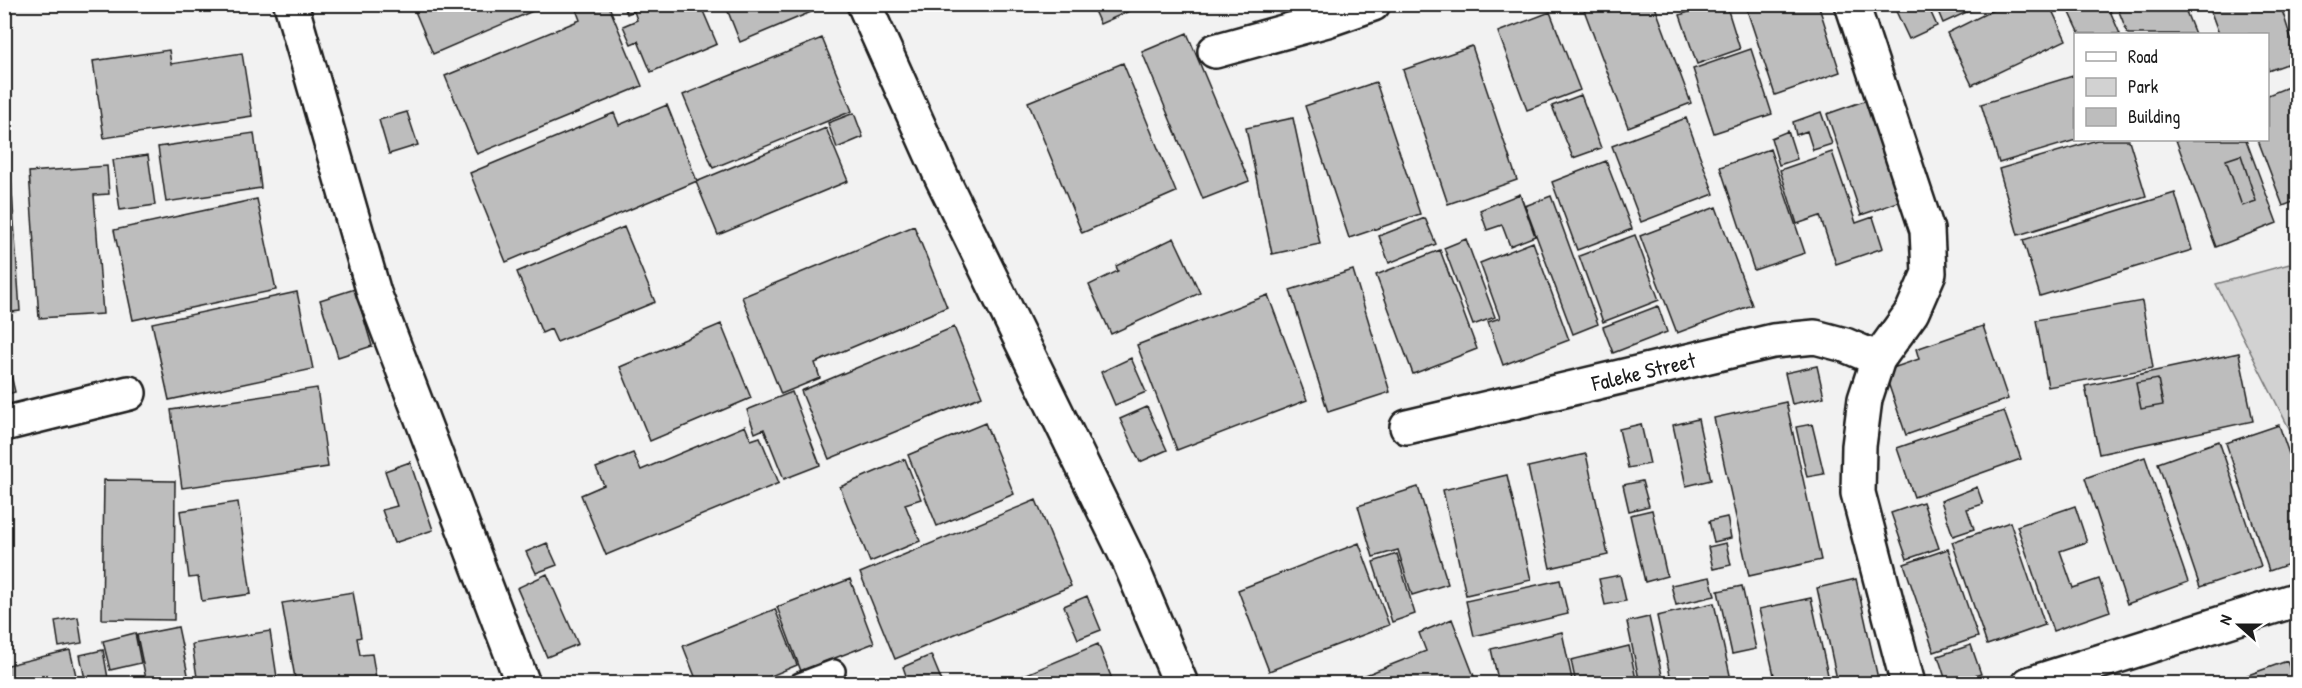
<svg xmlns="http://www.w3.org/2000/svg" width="2302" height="688" viewBox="0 0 2302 688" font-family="'Patrick Hand',sans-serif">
<rect width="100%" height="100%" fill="#f2f2f2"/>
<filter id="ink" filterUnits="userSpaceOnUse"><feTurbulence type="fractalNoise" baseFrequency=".0167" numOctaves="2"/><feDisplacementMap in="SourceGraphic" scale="12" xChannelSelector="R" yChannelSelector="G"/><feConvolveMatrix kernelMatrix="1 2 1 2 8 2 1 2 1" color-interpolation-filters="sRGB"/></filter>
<g filter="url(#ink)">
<path fill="#d2d2d2" stroke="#777" stroke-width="1.5" d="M2297,262h1l-1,182 -81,-160z"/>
<path fill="#bdbdbd" stroke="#1c1c1c" stroke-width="1.5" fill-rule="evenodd" d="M412,4h137l-116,50z
M574,4h34l34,82 -165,68 -32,-78 135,-56z
M623,4h77l17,40 -66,28 -13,-31 -7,3 -8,-18 14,-6 -3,-9 -7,3z
M725,4h97l1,3 -83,35z
M1091,4h54l-45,20z
M1598,4h56l37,99 -63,24 -44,-117z
M1711,4h15l14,45 -43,15 -17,-49z
M1745,4h73l22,68 -65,23z
M1901,4h26l10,22 -28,13 -15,-32z
M1935,4h49l-41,19z
M2005,4h44l17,36 -94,45 -25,-52z
M2066,4h41l13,30h-40z
M2116,4h67l12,30h-67z
M2208,4h72l18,56 -30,11v-37h-49z
M1550,12l30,78 -53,20 -29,-78z
M1187,33l62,148 -46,18 -61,-147z
M822,38l30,73 -139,57 -30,-73z
M1472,46l45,134 -69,24 -45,-134z
M1751,49l21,65 -58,19 -21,-64z
M169,50l2,14 71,-11 10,63 -148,22 -11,-77z
M1123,63l53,129 -94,41 -54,-131z
M2076,75v65l-77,23 -18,-59z
M1376,82l44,132 -71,24 -44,-132z
M2298,83v117l-15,6 -25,-66h10v-45z
M1581,95l20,53 -28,10 -21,-52z
M1867,100l34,101 -40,14 -34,-101z
M667,105l30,76 -191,81 -36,-89 144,-60 5,12z
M407,112l11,33 -29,9 -10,-34z
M1821,112l11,32 -19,6 -6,-19 -11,4 -3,-13z
M854,113l9,24 -26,11 -9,-25z
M1293,118l27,126 -48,10 -26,-126z
M1686,118l28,76 -73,28 -29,-76z
M826,128l22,53 -130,54 -22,-53z
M1788,131l9,28 -18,6 -8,-27z
M254,133l7,55 -95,14 -8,-55z
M2097,140h32l17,56 -128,39 -19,-66z
M2176,140h70l31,83 -61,24zM2241,155l15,46 -14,5 -16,-46z
M1770,149l35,104 -51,17 -34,-103z
M1832,152l24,71 17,-6 10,31 -47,16 -16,-48 -23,8 -17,-54z
M148,155l7,50 -35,5 -7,-50z
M2241,155l15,46 -14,5 -16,-46z
M1606,161l26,68 -55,21 -25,-68z
M107,166l2,28 -15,1 9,119 -64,4 -10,-146z
M11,177l9,134 -16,2v-135z
M2175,193l17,57 -152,46 -17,-56z
M1520,194l15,42 -25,10 -8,-21 -15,5 -7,-20z
M1551,196l47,128 -25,10 -48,-128z
M257,199l19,91 -143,30 -19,-90z
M1716,207l36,98 -75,28 -37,-97z
M1425,218l11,26 -47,19 -10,-27z
M914,226l33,81 -132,56 5,15 -39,16 -39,-97z
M624,227l31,75 -98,40 -6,-13 -9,4 -25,-61z
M1635,235l24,65 -56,22 -24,-66z
M1174,238l26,55 -89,41 -22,-49 29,-14 -2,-5z
M1466,239l29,78 -22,8 -29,-77z
M1533,242l36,98 -66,25 -15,-43 12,-4 -20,-55z
M1440,250l37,99 -64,25 -37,-99z
M1353,270l37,122 -62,20 -38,-122z
M355,289l17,57 -34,11 -18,-57z
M297,292l16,77 -144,31 -17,-77z
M1268,295l39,105 -130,50 -40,-105z
M2142,301l11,67 -105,19 -12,-67z
M1658,306l9,26 -54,21 -10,-26z
M721,324l30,74 -101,43 -30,-74z
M1983,326l25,73 -102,36 -22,-64 35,-12 -3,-10z
M954,327l28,69 -153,63 -28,-68z
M2239,353l14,68 -154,33 -14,-68zM2158,379l5,26 -22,4 -5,-26z
M7,358l8,34 -11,3v-36z
M1131,358l15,34 -31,13 -14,-33z
M1817,366l7,31 -32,7 -7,-31z
M2158,379l5,26 -22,4 -5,-26z
M317,388l11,79 -146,21 -11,-78z
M792,392l28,73 -36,14 -20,-50 -9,4 -8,-23z
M1786,402l35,158 -72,16 -35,-158z
M1147,407l20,43 -27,12 -20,-43z
M2004,411l17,48 -107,38 -17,-49z
M1698,419l13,61 -25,6 -13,-61z
M985,423l29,71 -77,32 -29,-71z
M1641,424l9,40 -22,4 -9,-39z
M1812,424l12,50 -17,3 -11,-50z
M2279,425l19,55v81l-29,10 -43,-128z
M745,426l6,14 9,-3 19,46 -173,72 -25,-60 23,-10 -8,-17 37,-15 8,17z
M2219,441l42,125 -61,21 -42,-124z
M1586,454l22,101 -58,13 -22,-101z
M2145,457l43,125 -61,22 -42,-126z
M905,459l16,40 -16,5 15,37 -50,21 -30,-75z
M410,462l23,68 -39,13 -12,-33 15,-4 -12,-35z
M1507,475l24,105 -65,15 -23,-105z
M104,480l71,1 -1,139 -72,-1z
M1642,481l7,25 -20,5 -6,-26z
M1418,487l30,97 -36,11 -14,-45 -25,7 -15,-51z
M1977,487l6,17 -16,5 7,20 -21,7 -12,-35z
M1036,500l35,86 -176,73 -35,-86z
M238,502l13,92 -49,7 -4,-24 -9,1 -9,-67z
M1923,502l16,46 -32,11 -16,-46z
M2075,506l12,36 -27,9 13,37 26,-9 11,32 -57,20 -36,-105z
M1652,510l15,66 -22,6 -15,-67z
M1727,517l4,21 -17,4 -5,-21z
M2010,522l35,103 -58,20 -35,-103z
M547,543l10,22 -21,8 -10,-21z
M1359,543l30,82 -120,46 -31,-81z
M1726,543l5,22 -18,4 -5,-22z
M1948,549l30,88 -44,15 -30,-88z
M1397,554l18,60 -23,8 -19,-60z
M547,574l31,70 -31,13 -30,-69z
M1620,575l6,26 -21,4 -6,-26z
M1710,577l5,19 -39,9 -5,-20z
M850,579l24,64 -73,28 -24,-64z
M1856,579l23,104 -1,1h-40l-21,-96z
M1560,580l8,34 -94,22 -8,-35z
M1742,586l14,63 -24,5 -14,-63z
M353,592l8,45 -4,1 3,17 12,-1 5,30h-81l-14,-81z
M1087,596l14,34 -23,9 -14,-33z
M1811,598l19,86h-54l-17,-75z
M1714,603l18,81h-60l-15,-68z
M775,609l22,56 -45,19h-54l-15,-38z
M78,617l4,26 -23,4 -4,-26z
M1649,617l15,67h-24l-13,-62z
M1452,619l25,65h-134l83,-33 -7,-18z
M178,627l12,57h-43l-10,-49z
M270,631l8,53h-80l-6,-40z
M1562,632l11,52h-74l-8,-35z
M135,633l6,30 -31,7 -7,-29z
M1098,644l16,40h-111z
M1971,645l10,29 -34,10 -9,-28z
M1629,646l8,38h-61l-5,-24z
M70,650l8,34h-74v-18z
M103,650l6,34h-23l-6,-29z
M931,655l12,29h-34l-6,-17z
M2287,661l8,23h-72z"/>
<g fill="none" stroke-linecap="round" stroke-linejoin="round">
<defs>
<path id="service" d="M800,684l34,-13"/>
<g id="minor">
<path d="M291,4l83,289 149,391"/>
<path d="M864,4l78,174 188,385 51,121"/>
<path d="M1852,4l75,226 2,43 -17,39 -34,47 -13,40 -6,47 -1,47 50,191"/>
<path d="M1215,51l112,-31 46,-16"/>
<path d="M4,424l125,-31"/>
<path id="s1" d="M1407,427l366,-86 42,-4 30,8 33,14"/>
<path d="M2029,684l269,-85"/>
</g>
</defs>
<use href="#service" stroke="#1c1c1c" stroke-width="26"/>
<use href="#minor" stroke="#1c1c1c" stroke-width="38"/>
<use href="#service" stroke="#fff" stroke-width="21"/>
<use href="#minor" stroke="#fff" stroke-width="33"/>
</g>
</g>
<g text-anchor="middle" stroke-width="4.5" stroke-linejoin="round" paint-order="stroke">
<g font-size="22" fill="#1c1c1c" stroke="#fff">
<text dy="8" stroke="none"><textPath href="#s1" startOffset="243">Faleke Street</textPath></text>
</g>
</g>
<rect width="2302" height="688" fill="none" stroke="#fff" stroke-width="24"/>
<rect x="12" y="12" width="2278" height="664" fill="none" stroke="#1c1c1c" stroke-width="2" filter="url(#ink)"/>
<rect x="2074" y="33" width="195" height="108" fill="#ffffff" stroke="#a4a4a4" stroke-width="1.5"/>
<rect x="2086" y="52" width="30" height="9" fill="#ffffff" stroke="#a4a4a4" stroke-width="1.5"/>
<text x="2128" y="63" font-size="18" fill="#1c1c1c">Road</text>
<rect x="2086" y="78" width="30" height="18" fill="#d2d2d2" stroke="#a4a4a4" stroke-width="1.5"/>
<text x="2128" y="93" font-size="18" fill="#1c1c1c">Park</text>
<rect x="2086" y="108" width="30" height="18" fill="#bdbdbd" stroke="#a4a4a4" stroke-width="1.5"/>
<text x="2128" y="123" font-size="18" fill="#1c1c1c">Building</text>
<g transform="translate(2239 625) rotate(291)" stroke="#ffffff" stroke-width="4.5" paint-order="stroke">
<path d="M0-4.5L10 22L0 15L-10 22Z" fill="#1c1c1c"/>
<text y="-9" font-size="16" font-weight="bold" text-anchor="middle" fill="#1c1c1c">N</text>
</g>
</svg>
